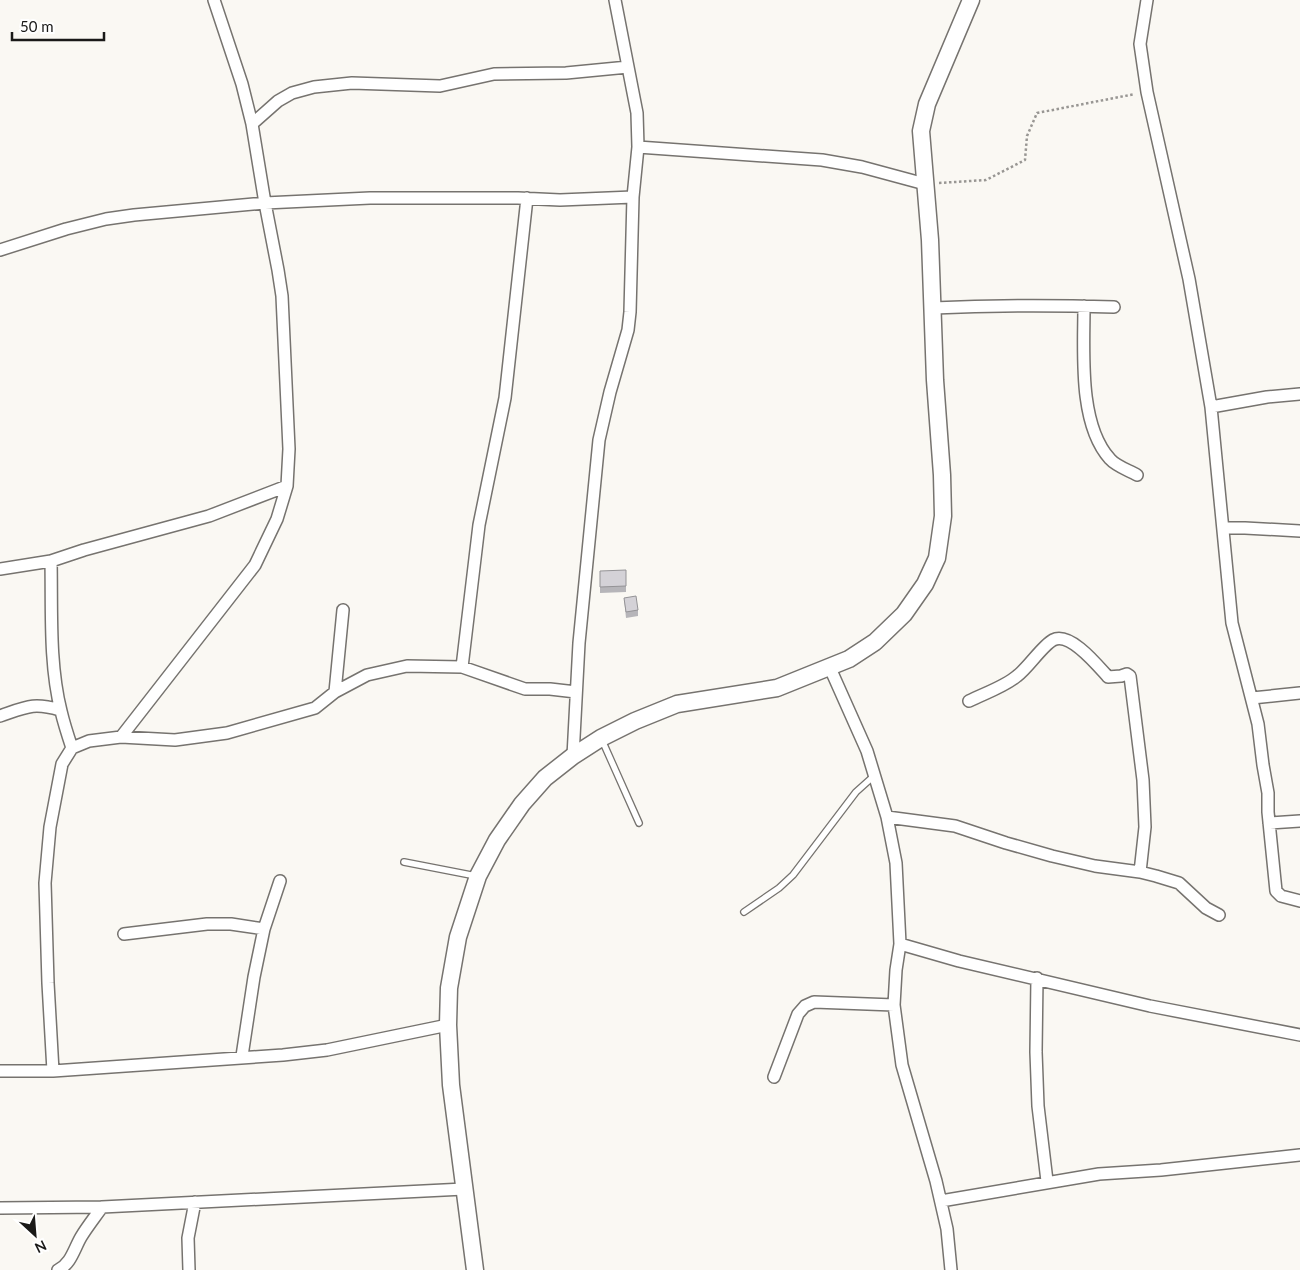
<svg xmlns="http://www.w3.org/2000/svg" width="1300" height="1270" viewBox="0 0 1300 1270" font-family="Lato,sans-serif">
<rect width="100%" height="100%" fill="#faf8f3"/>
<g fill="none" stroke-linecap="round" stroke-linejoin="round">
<defs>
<path id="lane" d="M602,740l37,83
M404,862l72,14
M744,912l35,-24 14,-13 63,-83 19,-17"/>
<path id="street" d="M1147,0l-7,44 7,48 42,187 22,128 21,216 26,101 5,41 5,28v19l8,79 5,5 19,5
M252,124l26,-23 14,-8 22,-6 38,-4 88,3 54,-12 72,-1 62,-6
M638,147l184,13 40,7 63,17
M0,250l66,-21 40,-10 28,-4 131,-12 105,-5h148l42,2 73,-3
M1084,306c0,45 -6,118 26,153 6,7 18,11 27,16
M933,308c61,-3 120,-3 181,-1
M1211,407l56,-10 33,-3
M1223,528h22l55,3
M51,561c1,49 -2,103 10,150 3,13 7,25 11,37
M0,569l51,-8 33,-11 125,-34 78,-30
M462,667l17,-142 26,-127 22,-200
M830,668l37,83 20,66 9,46 4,81 -4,26 -2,35 8,60 34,116 11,48 4,41
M335,692l8,-82
M1252,698l48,-5
M969,701c16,-8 35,-14 48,-25 11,-8 25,-30 36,-36 17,-9 45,26 55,37l13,-1 6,-2 3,2 13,104 2,47 -5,45
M0,716c26,-9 33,-14 60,-6
M121,737l134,-172 22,-46 10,-33 2,-37 -7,-153 -4,-26 -13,-67 -13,-79 -10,-40 -28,-84
M573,756l6,-113 20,-203 11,-48 18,-62 2,-18 3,-115 5,-50 -1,-34 -22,-113
M887,817l68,9 51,17 46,13 43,10 45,6 16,4 23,7 27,25 13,7
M1269,823l31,-2
M124,934l83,-10h24l33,5
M900,944l59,17 191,45 150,29
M1037,978l-1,74 2,54 9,75
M242,1056l12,-79 10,-48 16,-48
M0,1071h53l230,-16 44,-5 121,-25
M53,1071l-5,-88 -3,-100 5,-56 12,-63 10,-16 17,-7 32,-4 54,3 52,-7 88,-25 20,-16 32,-17 40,-9 55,1 63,22h25l26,3
M774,1077l24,-63 7,-8 9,-4 80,3
M941,1201l158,-27 62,-4 139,-15
M0,1208l102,-1 362,-18
M58,1270c13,-6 16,-21 23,-33 6,-10 14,-20 21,-30
M189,1270l-1,-32 7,-36"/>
<path id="secondary" d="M475,1270l-24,-185 -3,-60 1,-37 9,-51 20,-61 19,-36 25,-36 23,-26 28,-22 28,-18 34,-17 42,-17 100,-16 72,-29 26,-17 29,-28 21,-30 12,-26 6,-42 -1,-41 -7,-95 -5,-140 -9,-109 6,-27 44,-104"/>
</defs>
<use href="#lane" stroke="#76736f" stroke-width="8"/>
<use href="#street" stroke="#76736f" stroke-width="14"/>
<use href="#secondary" stroke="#76736f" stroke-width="19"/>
<path stroke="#989693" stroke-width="2.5" stroke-dasharray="2.5 2.5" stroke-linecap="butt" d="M939,183l47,-3 39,-20 2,-24 10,-23 98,-19"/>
<use href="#lane" stroke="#fff" stroke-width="5.5"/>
<use href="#street" stroke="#fff" stroke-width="11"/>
<use href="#secondary" stroke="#fff" stroke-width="16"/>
</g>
<path fill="#b6b5b9" d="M600,571l26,15v6l-26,1z
M624,598l14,12v6l-12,2z"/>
<path fill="#d4d2d7" stroke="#949396" d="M626,570v16l-26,1v-16z
M636,596l2,14 -12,2 -2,-14z"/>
<g transform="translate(35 1235) rotate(154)" stroke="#ffffff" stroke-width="4" paint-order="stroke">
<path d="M0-4L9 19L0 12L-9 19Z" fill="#1a1918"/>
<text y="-8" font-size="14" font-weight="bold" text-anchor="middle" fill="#1a1918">N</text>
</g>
<path d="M12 32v8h92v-8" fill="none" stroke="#1a1918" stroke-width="2.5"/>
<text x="20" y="32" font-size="15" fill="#1a1918" stroke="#ffffff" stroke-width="4" paint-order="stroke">50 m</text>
</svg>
